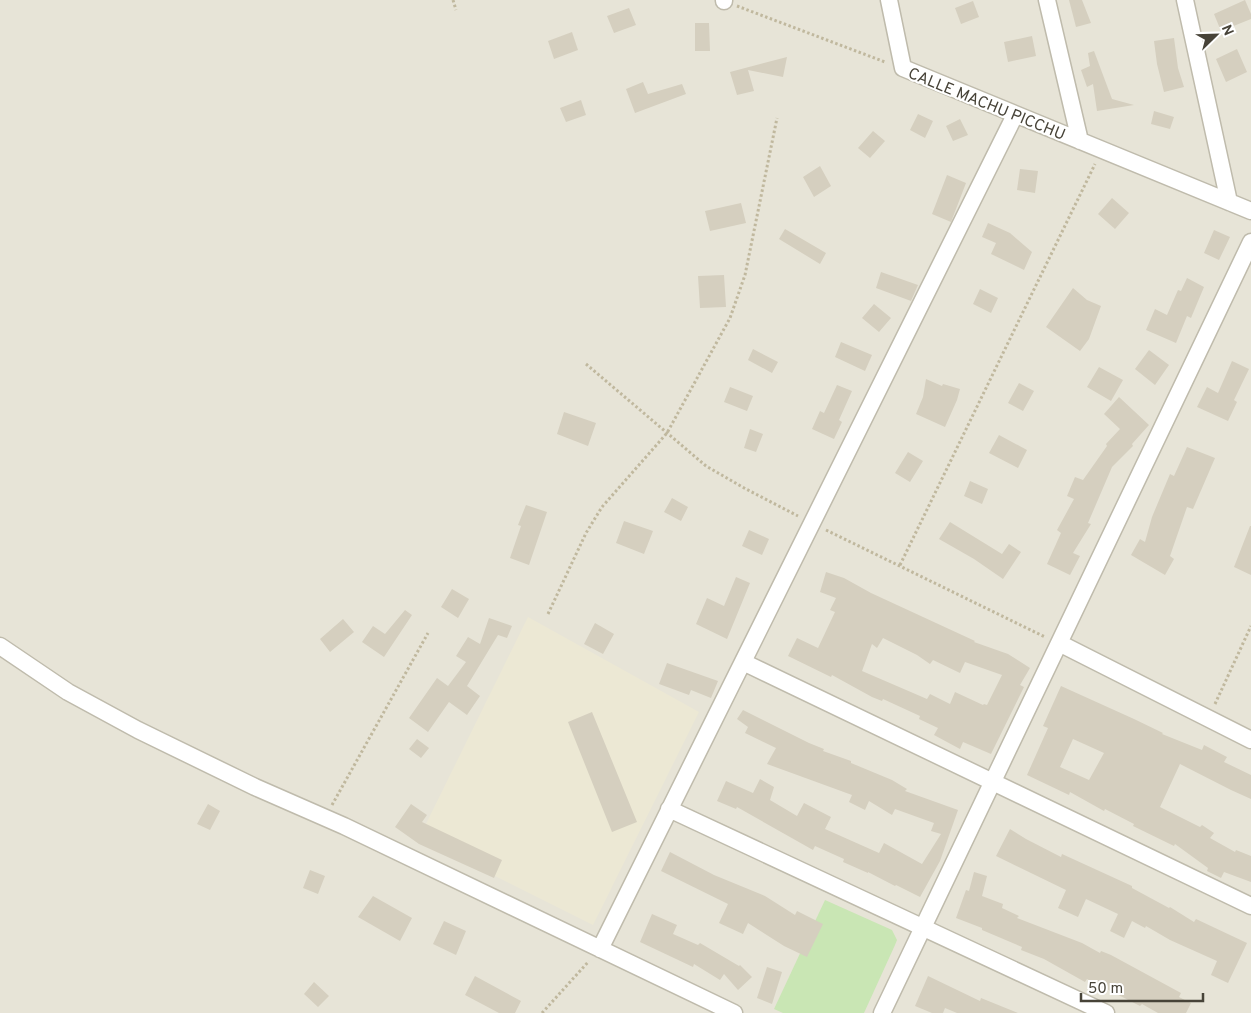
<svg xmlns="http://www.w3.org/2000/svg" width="1251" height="1013" viewBox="0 0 1251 1013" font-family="Overpass,sans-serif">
<rect width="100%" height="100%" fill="#f4f2e9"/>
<path fill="#e7e4d7" d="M0,0h1251v1013h-1251z"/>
<path fill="#ece8d4" d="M528,617l171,95 -106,213 -174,-87z"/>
<path fill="#c9e6b4" d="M825,900l67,30 5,10 -2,5 -31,68h-81l-9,-4z"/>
<path fill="#d5cfbf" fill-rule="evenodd" d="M1069,0h13l9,23 -15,4z
M1245,0l6,14v5l-30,12 -7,-17z
M973,1l6,16 -18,7 -6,-16z
M629,8l7,17 -22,8 -7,-17z
M695,23h14l1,28h-15z
M572,32l6,18 -24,9 -6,-18z
M1032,36l4,20 -28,6 -4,-20z
M1174,38l4,30 6,19 -20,5 -7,-28 -3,-23z
M1237,49l10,23 -21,10 -10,-23z
M1094,51l18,48 22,6 -37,6 -4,-27 -6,3 -6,-17 9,-4 -2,-13z
M787,57l-4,20 -35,-7 6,21 -17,4 -7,-23z
M643,82l5,12 34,-10 4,10 -51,19 -9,-24z
M581,100l5,15 -20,7 -6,-14z
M1154,111l20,6 -4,12 -19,-5z
M918,114l15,7 -8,17 -15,-8z
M960,119l8,16 -15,6 -7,-15z
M873,131l12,10 -15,17 -12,-10z
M820,166l11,20 -17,11 -11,-20z
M1020,169l18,2 -3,22 -18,-3z
M947,175l19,8 -15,39 -19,-8z
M1112,198l17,15 -14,16 -17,-15z
M741,203l5,20 -36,8 -5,-20z
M988,223l22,10 22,19 -8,18 -33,-16 5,-11 -14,-6z
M785,229l41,24 -6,11 -41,-25z
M1214,230l16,7 -11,23 -15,-7z
M881,272l37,13 -7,16 -35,-13z
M724,275l2,32 -26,1 -2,-32z
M1187,278l17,9 -13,31 -4,-2 -11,27 -30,-13 9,-21 12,6 11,-25 3,1z
M1073,288l14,12 14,6 -12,33 -9,12 -34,-24z
M980,289l18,9 -7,15 -18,-9z
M874,304l17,14 -12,14 -17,-14z
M841,342l31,13 -7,16 -30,-14z
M753,349l25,13 -6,11 -24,-13z
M1149,350l20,15 -14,20 -20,-16z
M1232,361l17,8 -15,31 3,2 -9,19 -31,-14 10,-20 11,6z
M1099,367l24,13 -12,21 -24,-14z
M926,379l16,7 1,-2 17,5 -3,11 -12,27 -29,-13 7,-17z
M1019,383l15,8 -11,20 -15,-8z
M837,385l15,6 -13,29 3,2 -8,17 -22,-10 8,-18 4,2z
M730,387l23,9 -6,15 -23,-9z
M1119,397l30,28 -17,19 1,2 -21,21 -24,56 3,1 -18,29 7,3 -10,19 -23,-11 14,-31 -4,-3 17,-31 -7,-3 8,-19 8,3 24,-34 -1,-2 14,-15 -16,-15z
M564,412l32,11 -8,23 -31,-12z
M750,429l13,5 -7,18 -12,-4z
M999,435l28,15 -9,18 -29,-15z
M1187,447l28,11 -22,51 -6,-2 -17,49 4,3 -9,16 -34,-20 9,-16 5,3 7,-25 18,-43 4,2z
M908,452l15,9 -13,21 -15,-9z
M970,481l18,8 -6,15 -18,-8z
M672,498l16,9 -7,14 -17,-9z
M526,505l21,7 -18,53 -19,-7 11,-32 -3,-1z
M624,521l29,10 -9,23 -28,-11z
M950,522l52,32 7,-10 12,8 -18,27 -29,-20 -35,-20z
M1250,526h1v49l-17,-8z
M749,530l20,9 -7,16 -20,-9z
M826,572l18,6 27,15 104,48 -1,1 34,12 22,14 -10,17 4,2 -33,67 -28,-12 -3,7 -26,-14 4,-7 -19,-9 1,-3 -37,-17 -1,2 -10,-4 -40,-22 -1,2 -43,-21 9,-18 21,10 17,-36 -5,-2 6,-12 -16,-6zM883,638l34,17 13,9 3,-4 27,13 5,-11 37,13 -15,30 -3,-1 -1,1 -28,-13 -5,12 -20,-10 -3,5 -65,-28 10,-27 5,4z
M736,577l14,6 -23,56 -31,-15 11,-26 17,8z
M452,589l17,10 -11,19 -17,-11z
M405,610l7,5 -28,42 -22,-15 11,-16 12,8z
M489,618l23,8 -5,12 -9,-3 -31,51 13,10 -13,19 -18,-13 -21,30 -19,-14 28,-40 11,8 18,-24 -10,-6 12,-19 12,7z
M343,619l11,13 -24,20 -10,-13z
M595,623l19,11 -11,20 -19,-10z
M667,663l51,18 -7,17 -20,-8 -2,5 -30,-11z
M1061,686l73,33 29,14 -1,1 40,16 2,-5 23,12 -3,5 27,13v24l-20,-9 -51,-26 -20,43 40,20 2,-2 12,8 -4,5 25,14 1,-2 15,6v26l-27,-10 -3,6 -14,-7 1,-3 -33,-24 -1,2 -41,-20 1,-2 -29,-15 -1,2 -34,-19 -1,3 -42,-20 21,-47 -5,-2zM1073,739l31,14 -15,27 -29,-13z
M743,710l66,33 15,6 -1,2 28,10v2l41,17 15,9 -2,2 53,19 -18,51 -20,36 -24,-12 -1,1 -27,-14v1l-25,-11 1,-3 -29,-13 -2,4 -76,-43 -1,2 -19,-8 9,-20 27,12 7,-14 14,8 -4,13 27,16 7,-13 27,14 -6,12 54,24 5,-10 38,21 19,-30 -10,-3 3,-8 -39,-14 -3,6 -23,-14 -4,9 -16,-8 3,-7 -85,-31 9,-16 -31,-15 3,-6 -11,-8z
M592,712l45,110 -25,10 -44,-110z
M417,739l12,9 -8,10 -12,-9z
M208,804l12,7 -10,19 -13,-6z
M411,804l16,11 -5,7 80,38 -8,18 -75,-34 -24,-17z
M1010,829l16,10 35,18 1,-3 70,32v2l37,20 1,-1 24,15 2,-3 51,24 -19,40 -17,-8 6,-14 -47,-21 -24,-14 -1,2 -13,-7 -8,17 -14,-7 8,-17 -32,-15 -8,18 -20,-9 8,-18 -70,-34z
M670,852l44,23 51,21 30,19 2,-4 26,13 -16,33 -23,-11 -36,-23 -5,11 -24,-11 9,-19 -67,-33z
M310,870l15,6 -7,18 -15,-6z
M974,872l13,4 -5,20 21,8 -1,4 17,8 -2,2 65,25 18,10 1,-2 10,4 70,38 -2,4 12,6 -5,10h-28l-16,-9 -2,2 -53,-27 -2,3 -41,-23 -23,-9 1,-3 -40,-17v-2l-26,-10 10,-28 3,1z
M373,896l39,22 -12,23 -42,-24z
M652,914l25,11 -4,9 25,11 2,-2 39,23 1,-1 12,12 -14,13 -14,-16 -4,6 -26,-16 -1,3 -53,-25z
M444,921l22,10 -10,24 -23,-11z
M767,967l15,5 -10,32 -15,-6z
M475,976l46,25 -6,12h-16l-34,-18z
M928,976l52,25 1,-3 37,15h-61l-12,-5 -2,5h-11l-17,-7z
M314,982l15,14 -11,11 -14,-13z"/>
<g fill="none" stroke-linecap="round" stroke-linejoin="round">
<defs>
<path id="minor" d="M724,0v1
M889,0l14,68 348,143
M1047,0l33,141
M1185,0l44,202
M1059,643l192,97
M0,646l68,46 70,38 117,57 89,39 390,187
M743,662l508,244
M669,809l437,204
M600,949l415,-834
M882,1013l369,-771"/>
</defs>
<use href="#minor" stroke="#bfbbac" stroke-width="19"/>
<path stroke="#c0b89e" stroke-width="3" stroke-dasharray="2.5 2.5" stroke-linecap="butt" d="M453,0l3,10
M737,6l148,56
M586,364l120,102 40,23 52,27
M826,530l219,107
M900,565l195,-401
M548,614l38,-81 16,-26 65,-74 63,-115 15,-43 32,-157
M1215,704l36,-78
M332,805l96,-172
M542,1013l47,-52"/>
<use href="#minor" stroke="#fff" stroke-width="16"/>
</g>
<g text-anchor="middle" stroke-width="4" stroke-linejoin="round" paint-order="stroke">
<g font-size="16" fill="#474338" stroke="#fff">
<text transform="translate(987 103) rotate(22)" y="6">CALLE MACHU PICCHU</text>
</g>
</g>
<g transform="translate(1216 35) rotate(67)" stroke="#ffffff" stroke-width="4" paint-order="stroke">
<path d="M0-4L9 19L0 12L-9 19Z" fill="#474338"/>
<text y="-8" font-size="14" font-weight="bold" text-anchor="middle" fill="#474338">N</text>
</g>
<path d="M1081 993v8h122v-8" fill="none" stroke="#474338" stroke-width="2.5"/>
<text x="1088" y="993" font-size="15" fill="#474338" stroke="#ffffff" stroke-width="4" paint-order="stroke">50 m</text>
</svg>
